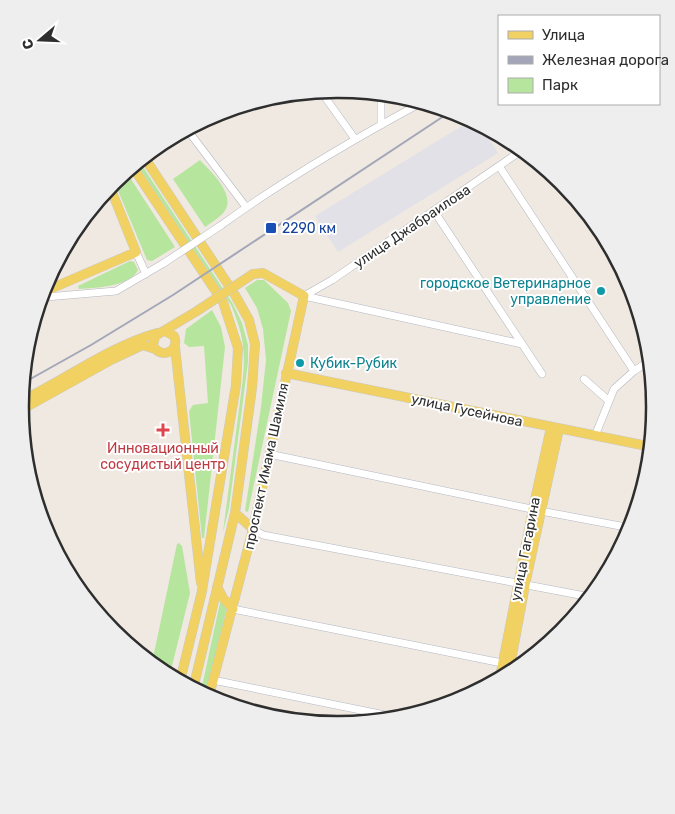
<svg xmlns="http://www.w3.org/2000/svg" width="675" height="814" viewBox="0 0 675 814" font-family="Rubik,sans-serif">
<rect width="100%" height="100%" fill="#efe9e1"/>
<path fill="#e3e1e8" d="M470,121l13,8 15,24 -160,99 -23,-36z"/>
<path fill="#b6e59e" d="M200,160c11,12 37,35 24,52 -5,6 -13,11 -19,15l-32,-48z
M141,164l92,140 9,19 6,22v17l-19,146 -6,24 19,-146c4,-34 2,-50 -11,-81l-93,-139z
M127,173l48,74 -23,14 -5,-1 -33,-79z
M130,261l4,1 4,8c-9,17 -43,18 -59,19l-1,-3z
M257,280h7l24,23 3,8 -43,201 -3,-1 16,-104 5,-47 -3,-31 -6,-21 -12,-20z
M212,310l9,17 4,20 -21,191h-2l-13,-127 4,-6 15,-2 -4,-57 -15,1 -5,-4 2,-14z
M179,543l3,3 8,47 -19,77 -18,-12 24,-114z
M221,598l6,9 -21,86 -5,-2z"/>
<g fill="none" stroke-linecap="round" stroke-linejoin="round">
<defs>
<path id="minor" d="M322,93l33,46
M381,125v-27
M189,132l57,75
M499,166l135,205
M434,211l108,163
M220,226c62,-45 129,-84 197,-121
M136,252l10,22
M304,296l28,-16 186,-127
M304,296l218,48
M46,297l70,-6 48,-28
M584,379l25,22
M595,436l19,-47 20,-18 12,-8
M269,454l272,57 90,17
M253,529l10,6 322,61
M233,609l274,55
M213,680l172,35"/>
<path id="major" d="M146,160l89,135 14,25 6,24 -3,44 -17,125 -41,172
M134,169l89,133 15,46 -2,37 -28,169 -6,37 -21,86
M43,292l93,-40 -26,-65
M165,331l9,5c6,15 -12,24 -21,10l2,-10 42,-25
M175,347l26,236
M286,373l361,73
M21,401c46,-22 87,-54 136,-68
M21,410l90,-50 32,-15 12,4
M235,513l18,16
M217,587l6,11 10,11
M510,666l16,-86 33,-151
M501,672l32,-163 18,-82
M209,696l44,-167 51,-233 -41,-23 -10,1"/>
</defs>
<use href="#minor" stroke="#b4b7c1" stroke-width="8"/>
<use href="#major" stroke="#c9c9c9" stroke-width="10"/>
<use href="#minor" stroke="#fff" stroke-width="7"/>
<use href="#major" stroke="#f2d163" stroke-width="9"/>
<path stroke="#a3a6b8" stroke-width="2" d="M25,382l66,-37 82,-50 277,-183"/>
<defs>
<path id="minor-bridge" d="M164,263l56,-37"/>
<path id="major-bridge" d="M197,311l56,-37"/>
</defs>
<use href="#minor-bridge" stroke="#b4b7c1" stroke-width="8" stroke-linecap="butt"/>
<use href="#major-bridge" stroke="#c9c9c9" stroke-width="10" stroke-linecap="butt"/>
<use href="#minor-bridge" stroke="#fff" stroke-width="7"/>
<use href="#major-bridge" stroke="#f2d163" stroke-width="9"/>
</g>
<rect fill="#1a4fb4" stroke="#fff" stroke-width="2" x="265" y="222" width="12" height="12" rx="2.5"/>
<g fill="#0f9aa8" stroke="#fff" stroke-width="2">
<circle cx="601" cy="291" r="5"/>
<circle cx="300" cy="363" r="5"/>
</g>
<path fill="#e0444e" stroke="#fff" stroke-width="2" d="M160.5 422.5h5v5h5v5h-5v5h-5v-5h-5v-5h5z"/>
<g text-anchor="middle" stroke-width="4" stroke-linejoin="round" paint-order="stroke">
<g font-size="14" fill="#2e2e2e" stroke="#fff">
<text transform="translate(412 226) rotate(-34)" y="5">улица Джабраилова</text>
<text transform="translate(467 410) rotate(12)" y="5">улица Гусейнова</text>
<text transform="translate(266 466) rotate(-78)" y="5">проспект Имама Шамиля</text>
<text transform="translate(525 549) rotate(-79)" y="5">улица Гагарина</text>
</g>
<g font-size="14" fill="#164399" stroke="#fff" text-anchor="start">
<text x="282" y="233">2290 км</text>
</g>
<g font-size="14" fill="#0d838f" stroke="#fff" text-anchor="end">
<text x="591" y="288">городское Ветеринарное<tspan x="591" dy="16">управление</tspan></text>
<text x="310" y="368" text-anchor="start">Кубик-Рубик</text>
</g>
<g font-size="14" fill="#be3a42" stroke="#fff">
<text x="163" y="453">Инновационный<tspan x="163" dy="16">сосудистый центр</tspan></text>
</g>
</g>
<path d="M0 0H675V814H0ZM337 98H338A308 308 0 0 1 646 406V408A308 308 0 0 1 338 716H337A308 308 0 0 1 29 408V406A308 308 0 0 1 337 98Z" fill="#eee" fill-rule="evenodd"/>
<path fill="none" stroke="#2e2e2e" stroke-width="2.5" d="M337 98H338A308 308 0 0 1 646 406V408A308 308 0 0 1 338 716H337A308 308 0 0 1 29 408V406A308 308 0 0 1 337 98Z"/>
<rect x="498" y="15" width="162" height="90" fill="#ffffff" stroke="#ababab"/>
<rect x="508" y="31" width="25" height="8" fill="#f2d163" stroke="#ababab"/>
<text x="542" y="40" font-size="15" fill="#2e2e2e">Улица</text>
<rect x="508" y="56" width="25" height="8" fill="#a3a6b8" stroke="#ababab"/>
<text x="542" y="65" font-size="15" fill="#2e2e2e">Железная дорога</text>
<rect x="508" y="78" width="25" height="15" fill="#b6e59e" stroke="#ababab"/>
<text x="542" y="90" font-size="15" fill="#2e2e2e">Парк</text>
<g transform="translate(40 40) rotate(251)" stroke="#ffffff" stroke-width="4" paint-order="stroke">
<path d="M0-4L9 19L0 12L-9 19Z" fill="#2e2e2e"/>
<text y="-8" font-size="14" font-weight="bold" text-anchor="middle" fill="#2e2e2e">С</text>
</g>
</svg>
